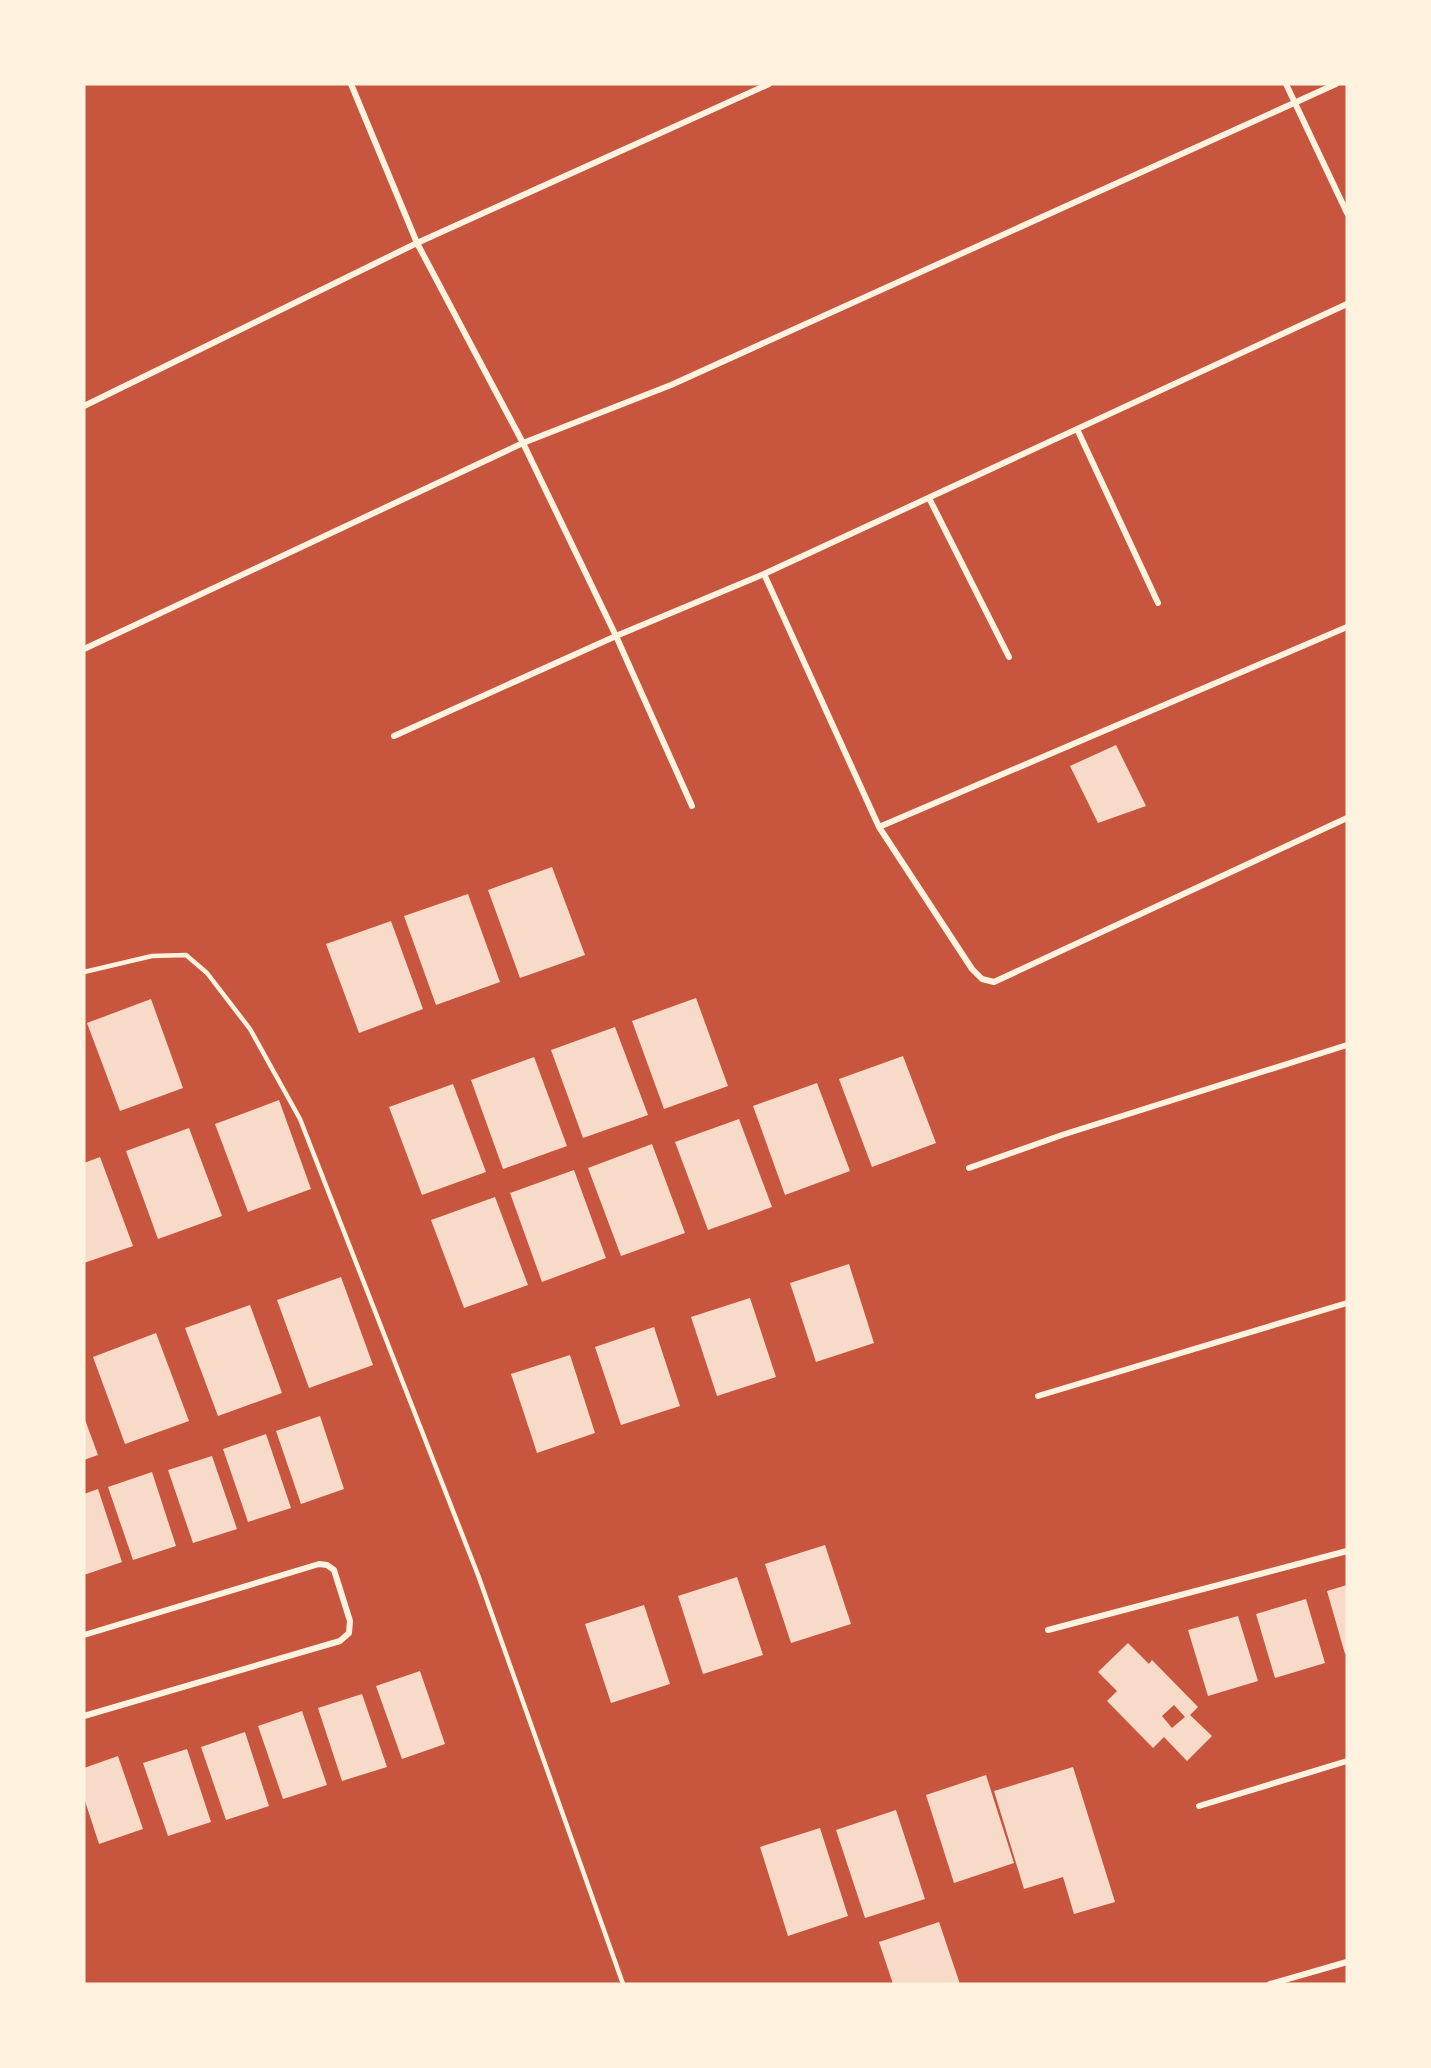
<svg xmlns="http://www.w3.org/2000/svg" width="1431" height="2068" viewBox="0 0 1431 2068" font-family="Overpass,sans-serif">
<rect width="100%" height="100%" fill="#c8553d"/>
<path fill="#f7dbc8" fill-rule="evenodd" d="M1116,745l30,61 -48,17 -28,-57z
M552,867l33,88 -65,23 -32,-88z
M468,894l32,88 -64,23 -32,-89z
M391,921l32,88 -64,24 -33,-89z
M696,998l32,88 -64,23 -32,-88z
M151,999l32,89 -63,23 -33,-88z
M615,1027l33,88 -65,23 -32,-88z
M903,1056l33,87 -64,24 -33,-88z
M534,1057l33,89 -64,23 -32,-89z
M817,1083l33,88 -65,24 -32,-89z
M453,1084l33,88 -64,23 -33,-88z
M279,1100l32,89 -63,23 -33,-88z
M739,1119l33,88 -64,23 -33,-88z
M189,1128l33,88 -64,23 -32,-88z
M652,1144l33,89 -64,23 -33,-88z
M100,1157l33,89 -49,17v-100z
M574,1170l32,88 -64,24 -32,-89z
M495,1197l33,88 -64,23 -33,-88z
M849,1264l25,79 -58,19 -26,-79z
M341,1277l32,88 -64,23 -32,-88z
M750,1298l26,79 -59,19 -26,-79z
M250,1305l32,88 -64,23 -33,-88z
M654,1327l26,79 -59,19 -26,-78z
M156,1333l33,88 -64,23 -32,-87z
M570,1355l25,78 -58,20 -26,-79z
M320,1416l24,73 -43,15 -25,-73z
M84,1417l14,38 -14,5z
M266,1434l25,74 -43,14 -25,-73z
M212,1456l25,73 -44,14 -25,-73z
M152,1472l24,74 -43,14 -25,-73z
M98,1489l24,73 -38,13v-81z
M825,1545l26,79 -60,19 -26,-79z
M737,1577l26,78 -60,19 -25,-78z
M1347,1585v68l-2,1 -18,-63z
M1306,1599l19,64 -50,15 -19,-64z
M644,1605l26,79 -59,19 -26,-79z
M1238,1616l20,65 -50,15 -20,-66z
M1128,1643l21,21 3,-4 46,47 -8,8 22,21 -25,25 -23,-24 -11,11 -46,-47 10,-10 -19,-19zM1174,1705l11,12 -13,11 -10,-12z
M420,1671l25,73 -43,15 -26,-73z
M362,1694l25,73 -45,14 -24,-73z
M302,1711l25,74 -44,14 -25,-73z
M245,1732l24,74 -43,14 -25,-73z
M187,1749l24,73 -43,14 -25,-73z
M118,1756l25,73 -44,15 -15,-46v-30z
M1073,1767l42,135 -41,12 -11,-37 -39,12 -30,-98z
M986,1775l28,88 -60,20 -28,-88z
M896,1810l29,89 -60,19 -29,-88z
M820,1828l28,88 -60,20 -28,-89z
M939,1922l21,62h-67l-14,-42z"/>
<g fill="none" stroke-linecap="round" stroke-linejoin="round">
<path stroke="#fff3e0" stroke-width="4.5" d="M84,972l68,-16 34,-1 21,18 43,56 50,90 178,456 145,409"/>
<path stroke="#fff3e0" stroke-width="6" d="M351,84l66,159 106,200 93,193 76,170
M1286,84l61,129
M84,406l333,-163 352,-159
M1077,429l81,174
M929,498l80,159
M764,574l115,253 93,142 10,10 12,3 353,-164
M84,649l439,-206 148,-58 665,-301
M394,736l222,-100 148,-62 583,-270
M879,827l468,-200
M969,1168l93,-33 285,-90
M1038,1396l309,-93
M1048,1630l299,-79
M84,1635l235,-71 8,1 7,5 16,51 -1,12 -9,8 -256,75
M1199,1806l148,-45
M1270,1984l77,-22"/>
</g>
<rect width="1431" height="2068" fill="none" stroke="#fff3e0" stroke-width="171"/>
</svg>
